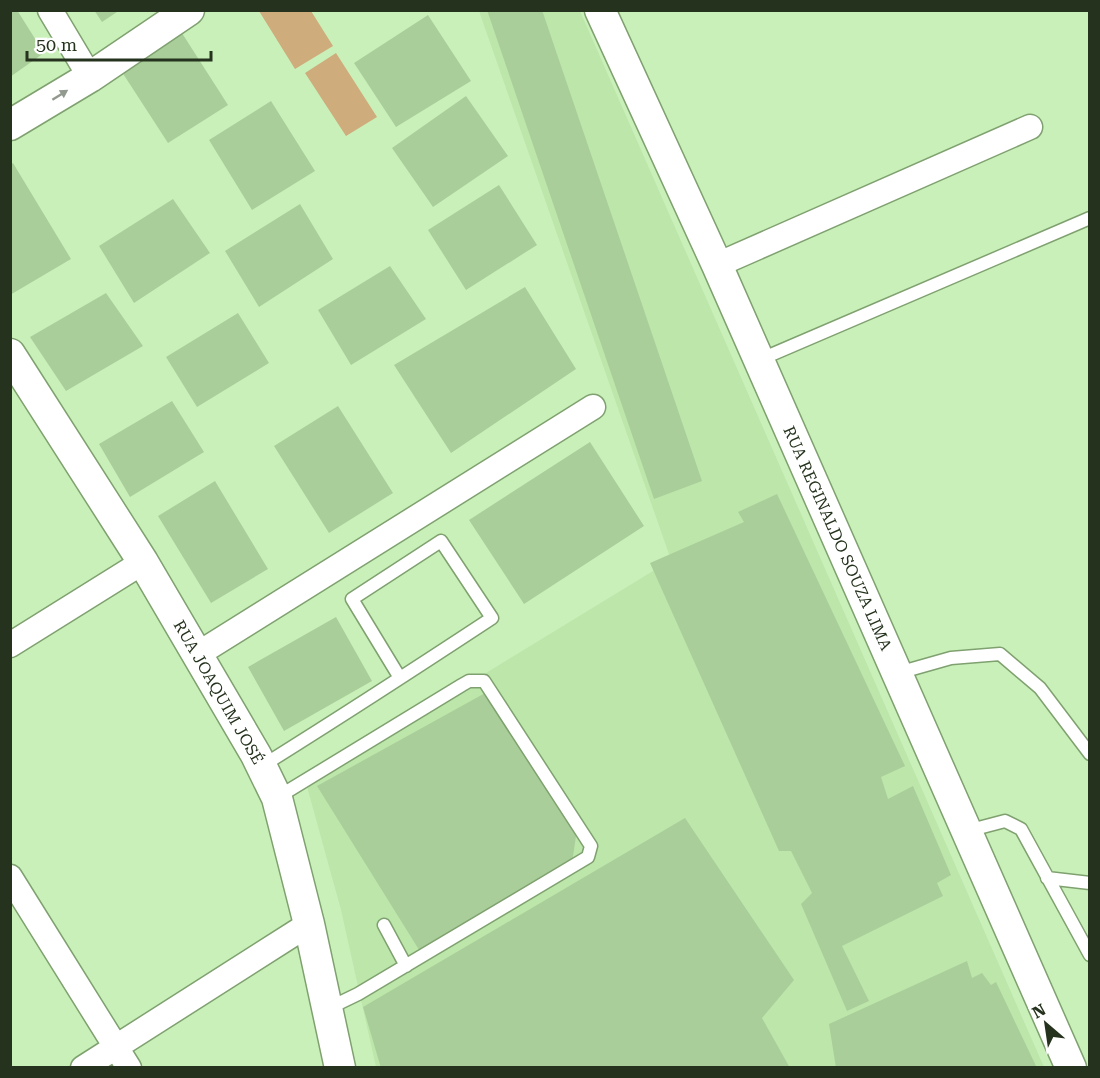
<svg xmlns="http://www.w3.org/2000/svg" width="1100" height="1078" viewBox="0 0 1100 1078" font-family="'Roboto Serif',serif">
<rect width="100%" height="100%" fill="#caf0ba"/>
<path fill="#bce6aa" d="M479,11h101l464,1056h-668l-35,-157 -35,-127 365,-223z"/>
<path fill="#ceac7b" d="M259,11h52l22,35 -38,23z
M336,53l41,64 -31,19 -41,-63z"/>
<path fill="#aace9a" d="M10,10h7l27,43 -34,24z
M94,10h26l-18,12z
M487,10h55l160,471 -48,18z
M428,15l43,66 -75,46 -42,-64z
M180,30l48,75 -60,38 -48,-74z
M466,96l42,60 -75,51 -41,-59z
M271,101l44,70 -63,39 -43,-70z
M13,163l58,96 -61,36v-130z
M499,185l38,60 -71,45 -38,-60z
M173,199l37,54 -76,50 -35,-57z
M300,204l33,55 -74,48 -34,-56z
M390,266l36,53 -75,46 -33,-55z
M525,287l51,82 -125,84 -57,-88z
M106,293l37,53 -77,45 -36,-54z
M238,313l31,50 -72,44 -31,-50z
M172,401l32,51 -74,45 -31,-53z
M338,406l55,87 -64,40 -55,-87z
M590,442l54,84 -120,78 -55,-84z
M215,481l53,88 -57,34 -53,-87z
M777,494l128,272 -24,11 7,22 25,-13 38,89 -14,8 6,13 -101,50 27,55 -22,10 -46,-107 11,-11 -21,-42h-12l-129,-288 94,-41 -6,-10z
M336,617l36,64 -88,50 -36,-64z
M487,692l89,144 -4,27 -151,90 -104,-167z
M685,818l109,162 -32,38 28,50h-409l-18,-61z
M967,961l5,17 10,-5 9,12 5,-3 41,86h-201l-7,-44z"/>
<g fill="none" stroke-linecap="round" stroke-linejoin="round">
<defs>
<path id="service" d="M759,360l331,-142
M898,673l53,-15 49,-4 40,34 50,66
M262,766c77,-48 154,-98 230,-148l-51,-77 -89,58 48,79
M278,797l184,-112 7,-4h15l107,165 -3,11 -230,137 -31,15
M967,831l38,-10 16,8 69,126
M1047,878l43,5
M384,925l22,41"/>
<path id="minor" d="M50,10l40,67
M717,265l313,-138
M10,645l133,-83
M198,654l395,-247
M10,877l119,191
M83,1068l226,-144"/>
<path id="tertiary" d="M600,10l117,255 354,803
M10,125l80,-48 99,-67
M10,354l133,208 113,193 21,43 32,126 31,144"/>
</defs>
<use href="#service" stroke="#7fa16f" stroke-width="15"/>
<use href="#minor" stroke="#7fa16f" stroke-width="27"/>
<use href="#tertiary" stroke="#7fa16f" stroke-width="33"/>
<use href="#service" stroke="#fff" stroke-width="12"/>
<use href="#minor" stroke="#fff" stroke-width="24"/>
<use href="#tertiary" stroke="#fff" stroke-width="30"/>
</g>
<defs><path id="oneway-solid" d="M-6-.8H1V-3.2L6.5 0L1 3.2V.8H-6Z" transform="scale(1.5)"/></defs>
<use fill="#92998e" href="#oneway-solid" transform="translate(60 95) rotate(-32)"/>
<g text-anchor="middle" stroke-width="6" stroke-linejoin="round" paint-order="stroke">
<g font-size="16" fill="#25331e" stroke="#fff">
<text transform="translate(838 538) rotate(66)" y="6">RUA REGINALDO SOUZA LIMA</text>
<text transform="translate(219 692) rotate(60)" y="6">RUA JOAQUIM JOSÉ</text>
</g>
</g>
<rect width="1100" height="1078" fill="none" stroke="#25331e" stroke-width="24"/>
<g transform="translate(1046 1024) rotate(331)" stroke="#ffffff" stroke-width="4.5" paint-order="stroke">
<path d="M0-4.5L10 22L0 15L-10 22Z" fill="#25331e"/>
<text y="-9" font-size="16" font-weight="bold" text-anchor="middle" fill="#25331e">N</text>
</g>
<path d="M27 51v9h184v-9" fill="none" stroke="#25331e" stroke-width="3"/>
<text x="36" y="51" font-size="18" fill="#25331e" stroke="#ffffff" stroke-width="4.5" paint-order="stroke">50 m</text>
</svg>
